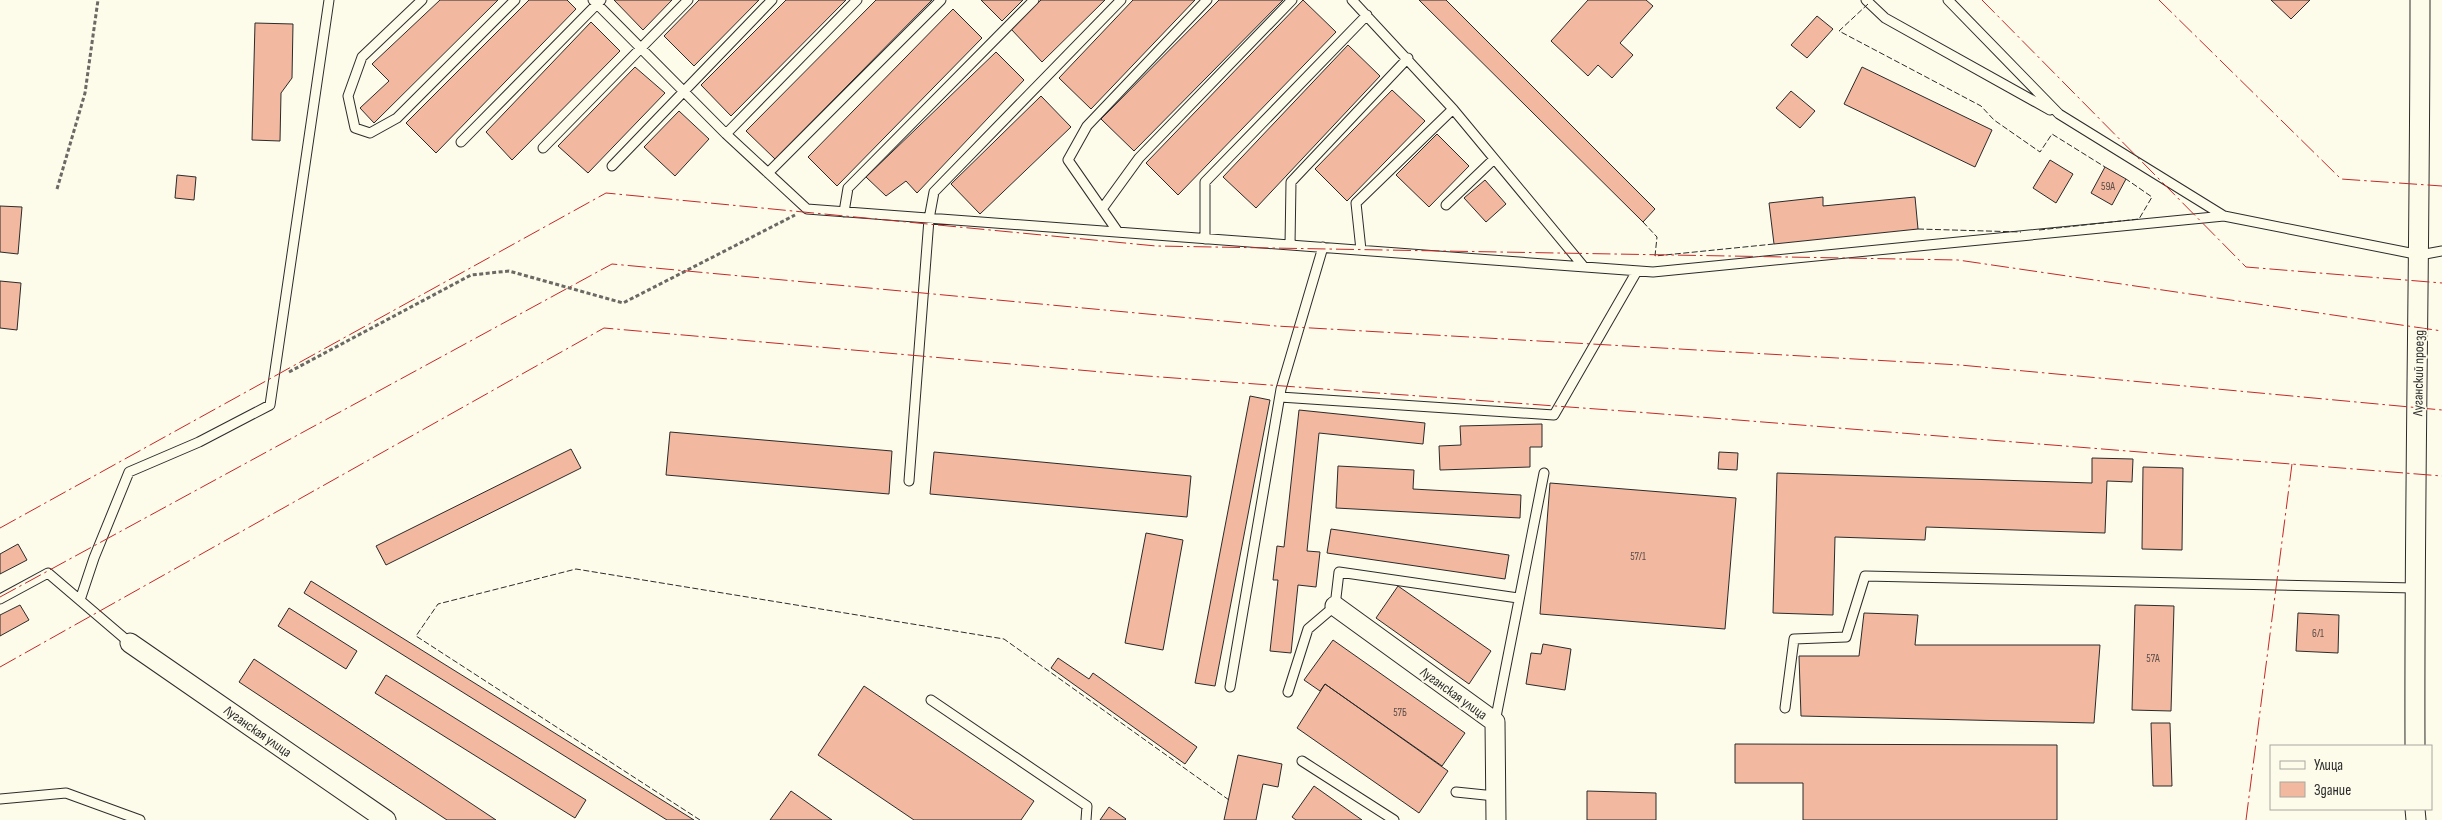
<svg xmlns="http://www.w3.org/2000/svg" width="2442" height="820" viewBox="0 0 2442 820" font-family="'Sofia Sans Condensed',sans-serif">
<rect width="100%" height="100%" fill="#fdfbea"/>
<path fill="#f2b8a0" stroke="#2b2b2b" d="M440,0h58l-124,123 -14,-15 29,-27 -17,-17z
M529,0h38l9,9 -140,144 -30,-30z
M614,0h58l-29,30z
M699,0h60l-65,66 -30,-30z
M786,0h60l-115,116 -30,-31z
M876,0h56l-157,159 -29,-28z
M981,0h42l-21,21z
M1041,0h64l-63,62 -31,-33z
M1133,0h62l-104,109 -32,-31z
M1219,0h64l-149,151 -33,-32z
M1303,0l33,32 -158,163 -32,-32z
M1419,0h27l209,209 -12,13z
M1588,0h58l7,6 -33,37 13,12 -21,23 -14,-13 -10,11 -37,-35z
M2271,0h39l-19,19z
M953,9l29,29 -145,148 -29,-29z
M1817,16l16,13 -26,29 -16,-13z
M591,22l29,29 -108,109 -26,-28z
M255,23l38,1 -1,54 -11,15 -1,48 -28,-1z
M1348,45l32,31 -124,132 -33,-31z
M996,52l28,28 -107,113 -11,-12 -20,15 -20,-19z
M635,67l30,26 -77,80 -30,-27z
M1862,67l130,63 -17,37 -131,-63z
M1392,90l33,31 -78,80 -32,-32z
M1791,91l24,20 -15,17 -24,-20z
M1041,96l30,31 -91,87 -29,-30z
M679,111l30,28 -34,37 -31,-29z
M1437,134l32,32 -40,41 -33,-32z
M2050,160l23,14 -17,29 -23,-15z
M2105,167l21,12 -14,26 -21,-12z
M177,175l19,2 -2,23 -19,-2z
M1485,180l21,24 -20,18 -22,-24z
M1823,197v9l92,-9 3,32 -144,15 -5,-41z
M0,206l22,1 -4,47 -18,-2z
M0,281l21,2 -4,47 -17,-2z
M1250,396l20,4 -55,286 -20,-3z
M1299,410l126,13 -2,21 -104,-11 -12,118 13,1 -4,35 -18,-2 -7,68 -21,-2 8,-71h-5l4,-34 7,1z
M1542,424v23h-12v20l-90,3 -1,-24 22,-1 -1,-19z
M670,432l222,19 -3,43 -223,-19z
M571,449l10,19 -195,97 -10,-19z
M934,452l257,24 -4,41 -257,-23z
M1719,452l19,1 -1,17 -19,-1z
M2092,458l41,1 -1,23 -25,-1 -2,52 -179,-6 -1,13 -90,-3 -2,78 -60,-2 4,-140 315,10z
M1338,466l76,4 -1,19 108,6 -1,23 -184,-10z
M2143,467l40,1 -1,82 -40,-1z
M1550,483l186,15 -11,131 -185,-15z
M1331,529l178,26 -4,24 -178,-26z
M1146,533l37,7 -20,110 -38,-7z
M18,544l9,16 -27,14v-20z
M311,581l383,239h-27l-363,-227z
M1398,586l93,65 -22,33 -93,-66z
M20,605l9,15 -29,16v-21z
M2135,605l39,1 -3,105 -39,-1z
M289,608l68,43 -11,18 -68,-43z
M1864,613l54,2 -3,30h185l-6,78 -293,-7 -2,-60h60z
M2298,613l41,2 -1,38 -42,-2z
M1333,640l132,93 -23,33 -117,-82 -5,7 -16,-11z
M1543,644l28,5 -6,41 -39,-6 5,-31 10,1z
M1058,658l31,21 4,-6 104,74 -12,17 -134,-96z
M254,659l242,161h-49l-208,-138z
M386,675l200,125 -11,18 -200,-125z
M1325,684l123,87 -29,42 -122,-85z
M864,686l170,115 -13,19h-107l-96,-65z
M2151,723h19l2,63h-19z
M1735,744l322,1v75h-254v-37h-68z
M1238,755l44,9 -4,23 -15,-3 -7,36h-32z
M1314,786l48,34h-66l-4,-3z
M791,791l41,29h-62z
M1587,791l69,2v27h-69z
M1109,807l17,12 -1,1h-25z"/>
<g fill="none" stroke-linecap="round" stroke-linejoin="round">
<defs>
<path id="lane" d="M422,0l-60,57 -14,39 7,32 15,5 27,-15 118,-118
M593,0l133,134 81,75 846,63 571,-56 196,39 22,-4
M1352,0l101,109 131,158
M1866,0l19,18 165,92
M1948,0l111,114 165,102
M726,134l131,-134
M461,142l140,-142
M543,148l145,-148
M612,166l160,-166
M768,173l173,-173
M1446,205l48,-46
M1102,209l37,-51 153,-158
M844,212l4,-24 186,-188
M1118,232l-50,-72 19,-34 120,-126
M1205,239v-57l162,-167
M1290,245l1,-63 117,-124
M1361,250l-5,-47 97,-94
M1280,397l274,18 83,-144
M909,481l20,-262 5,-27 187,-192
M0,599l48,-26 82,70
M80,600l14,-42 35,-86 70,-30 71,-37 59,-405
M1230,687l51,-298 42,-142
M1288,692l20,-63 27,-23 4,-34 179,26
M931,700l156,106 -1,14
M1785,708l9,-69 52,-2 19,-61 549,12
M1495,722l49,-249
M1302,761l92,59
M1456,792l39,4
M0,799l66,-6 74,27"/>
<path id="street" d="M1335,606l160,116 1,98
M130,643l256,177
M2415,746c-1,-249 5,-497 5,-746
M2415,809l1,11"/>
</defs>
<use href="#lane" stroke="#2b2b2b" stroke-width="11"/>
<use href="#street" stroke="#2b2b2b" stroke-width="21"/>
<path stroke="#6a6964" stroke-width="3" stroke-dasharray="4 2.5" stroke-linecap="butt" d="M57,189l28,-96 13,-93
M289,372l182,-97 38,-4 114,32 172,-88"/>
<use href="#lane" stroke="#fdfbea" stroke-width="9"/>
<use href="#street" stroke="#fdfbea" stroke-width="19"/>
<path stroke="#2b2b2b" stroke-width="1" stroke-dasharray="6 2.5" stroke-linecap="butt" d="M1868,4l-29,27 142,75 13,14 46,32 12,-18 53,33
M1643,222l14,15 -2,19 119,-12
M1918,229l103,3
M2039,230l100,-11 13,-22 -26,-18
M700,820l-284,-184 22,-32 138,-35 428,70 225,161"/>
<path stroke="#c62828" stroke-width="1" stroke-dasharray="18 4 2.5 4" stroke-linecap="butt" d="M1982,0l264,267 196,16
M2159,0l182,179 101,7
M0,528l606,-335 550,53 802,14 484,71
M0,597l612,-333 664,62 684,39 482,45
M0,667l604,-339 543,48 490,36 805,64
M2246,820l46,-356"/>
</g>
<g text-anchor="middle" stroke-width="4" stroke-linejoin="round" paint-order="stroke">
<g font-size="11" fill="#5d4e48">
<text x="2108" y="190">59А</text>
<text x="1638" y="560">57/1</text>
<text x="2318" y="637">6/1</text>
<text x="2153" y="662">57А</text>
<text x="1400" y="716">57Б</text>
</g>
<g font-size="14" fill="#2b2b2b" stroke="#fdfbea">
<text transform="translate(2418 373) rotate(-89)" y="5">Луганский проезд</text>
<text transform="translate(1454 693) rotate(36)" y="5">Луганская улица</text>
<text transform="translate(258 731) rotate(35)" y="5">Луганская улица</text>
</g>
</g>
<rect x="2270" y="745" width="162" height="65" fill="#fdfbea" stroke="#a9a89e"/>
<rect x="2280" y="761" width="25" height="8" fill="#fdfbea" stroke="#a9a89e"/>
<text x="2314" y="770" font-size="15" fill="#2b2b2b">Улица</text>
<rect x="2280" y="782" width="25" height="15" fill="#f2b8a0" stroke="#a9a89e"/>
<text x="2314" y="795" font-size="15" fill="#2b2b2b">Здание</text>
</svg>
